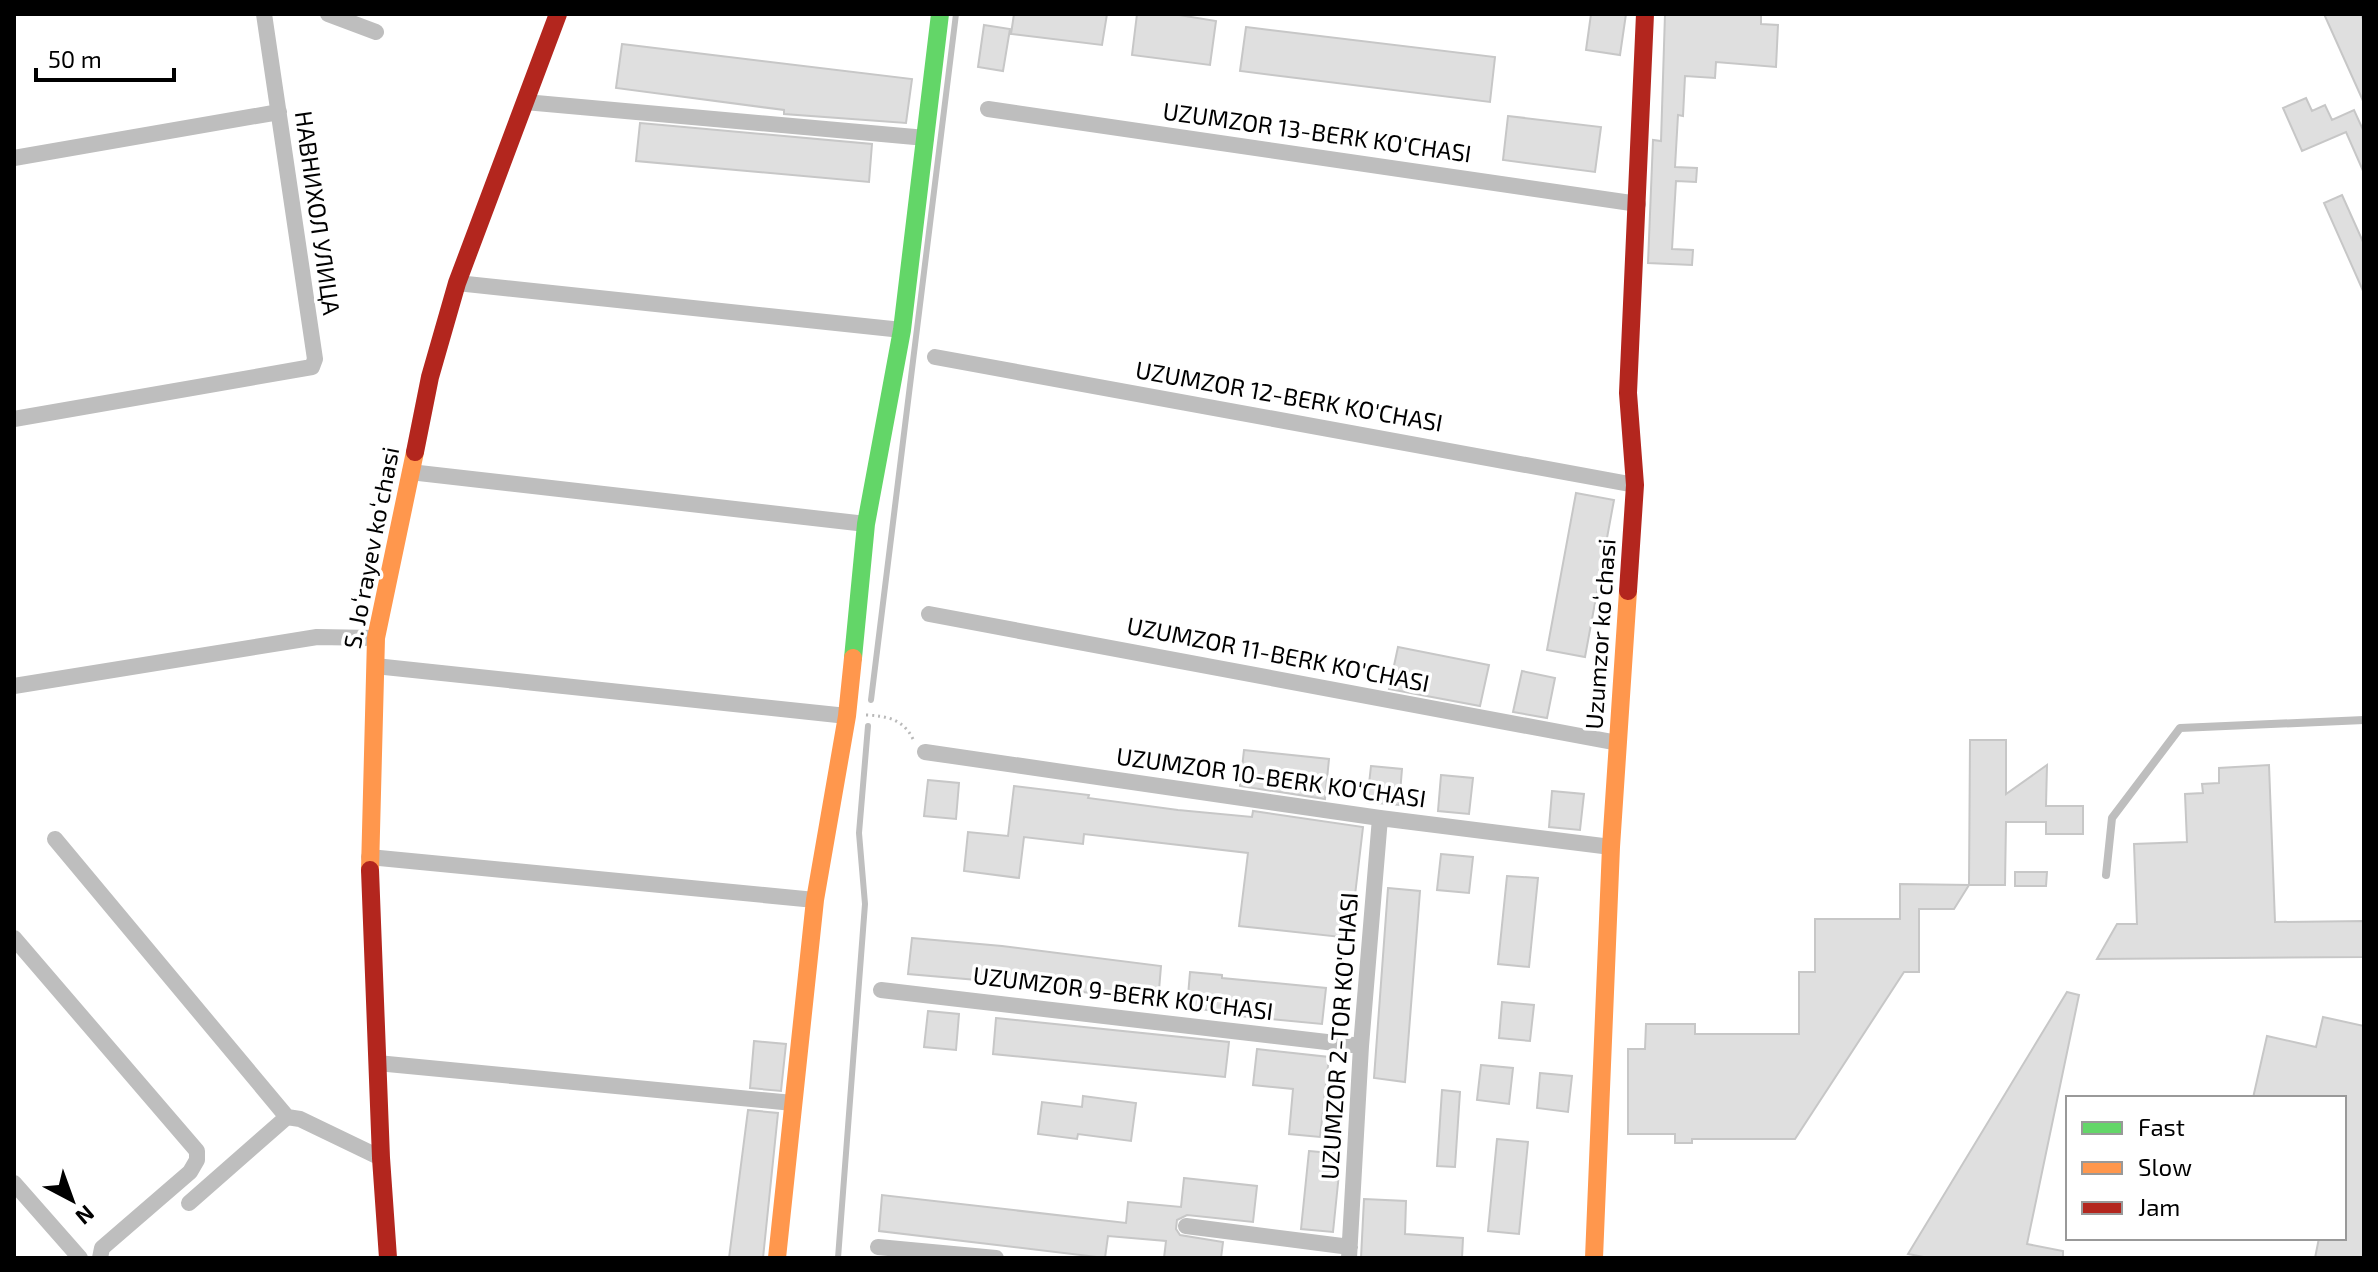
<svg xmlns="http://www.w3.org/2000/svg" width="2378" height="1272" viewBox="0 0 2378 1272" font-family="'Exo 2',sans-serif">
<rect width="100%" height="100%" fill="#fff"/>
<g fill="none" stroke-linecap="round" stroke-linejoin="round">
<path stroke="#bfbfbf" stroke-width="6" d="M871,700l85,-686
M838,1258l27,-354 -6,-71 9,-107"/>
</g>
<path fill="#dfdfdf" stroke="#c7c7c7" stroke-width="2" d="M1014,14h93l-5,31 -91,-11z
M1137,14h36l43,7 -6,44 -78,-10z
M1591,14h35l-6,41 -34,-5z
M1665,14h96v10l17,1 -2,42 -60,-5 -1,16 -30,-2 -2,40 -5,-1 -3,52 22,1 -1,14 -20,-1 -4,68 21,1 -1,15 -44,-2 5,-123 8,1z
M2324,14h37l3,8v81z
M984,25l26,4 -7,42 -25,-4z
M1246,27l249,30 -5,45 -250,-31z
M622,44l290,35 -6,44 -122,-9v-4l-168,-22z
M2306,98l6,13 13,-6 7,15 22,-10 10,22v41l-18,-41 -44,19 -19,-43z
M1508,116l93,11 -6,45 -92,-12z
M640,123l232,21 -3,38 -233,-21z
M2342,195l22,49v49l-40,-90z
M1576,493l38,7 -29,157 -38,-7z
M1398,647l91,18 -9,41 -91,-17z
M1522,671l33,7 -8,40 -34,-6z
M1970,740h36v54l41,-29 -1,41h37v28h-37v-12h-40l-1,63h-36z
M1244,750l85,9 -4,40 -85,-13z
M2269,765l6,157 89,-1v36l-267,2 20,-35h20l-3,-80 53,-2 -2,-48 18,-1 -1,-9 17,-1v-15z
M1371,766l31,3 -3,36 -32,-3z
M1441,775l32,3 -4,36 -31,-3z
M928,780l31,3 -3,36 -32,-3z
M1014,786l75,9 -1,3 90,12 74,7 1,-6 110,16 -13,111 -111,-12 9,-73 -164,-19 -1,10 -59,-7 -5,41 -55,-7 4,-39 40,4z
M1552,791l32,3 -4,36 -31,-3z
M1441,854l32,3 -4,36 -32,-3z
M2015,872h32l-1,14h-31z
M1507,876l31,2 -9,89 -31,-3z
M1900,884l69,1 -15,24h-35v63h-15l-109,167h-103v4h-17v-9h-47v-85h17l1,-25h49v10h104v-62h16v-53h85z
M1388,888l32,3 -15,191 -31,-4z
M912,938l90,8 159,20 -3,36 -135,-18 -115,-10z
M1190,972l32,3v3l104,10 -4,36 -83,-8v-3l-52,-5z
M2067,992l12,3 -52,249 36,7v7h-134l-21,-4z
M1502,1002l32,3 -4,36 -31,-3z
M928,1011l31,3 -3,36 -32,-3z
M2323,1017l41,9v232h-49l4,-20h25v-140h-91l14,-62 49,11z
M996,1018l233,24 -4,35 -232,-23z
M754,1041l32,3 -5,47 -31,-3z
M1257,1049l72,8 -9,80 -31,-3 4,-45 -40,-4z
M1481,1065l32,3 -4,36 -32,-4z
M1540,1073l32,3 -4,36 -31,-4z
M1442,1090l18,2 -5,75 -18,-1z
M1083,1096l53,7 -5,38 -53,-7 -1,5 -39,-5 4,-32 40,5z
M748,1110l30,3 -15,145h-34z
M1497,1139l31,3 -9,92 -31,-3z
M1309,1151l32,3 -8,78 -32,-3z
M1184,1178l73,8 -4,36 -66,-7 -10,5 -1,9 4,6 43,7 -2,16h-57l2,-17 -58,-5 -3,22 -226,-27 3,-36 244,28 2,-21 53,5z
M1364,1199l42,2 -1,33 58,4 -1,20h-101z"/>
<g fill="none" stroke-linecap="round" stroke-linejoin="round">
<path stroke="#b9b9b9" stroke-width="3" stroke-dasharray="2 4" stroke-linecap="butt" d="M866,715c21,1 37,4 47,24"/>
<path stroke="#bebebe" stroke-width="8" d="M2106,875l6,-57 68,-90 184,-8"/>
<path stroke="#bebebe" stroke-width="16" d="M328,14l48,18
M525,102l401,36
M988,109l650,95
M14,158l265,-46
M457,283l445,47
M935,357l700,128
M14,419l298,-52 3,-8 -51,-345
M410,472l456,52
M929,614l689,129
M375,666l472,50
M14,686l303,-49 59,1
M925,752l455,66 231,29
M55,839l232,278 13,2 81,39
M369,857l446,43
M14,938l183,213v9l-7,12 -88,76 -2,10
M881,990l480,56
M377,1063l416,40
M14,1183l66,75
M189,1203l98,-86
M1186,1226l164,21
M878,1247l118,11
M1349,1258l12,-212 19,-228"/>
<path stroke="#63d668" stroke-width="18" d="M853,658l13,-134 36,-194 38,-316"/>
<path stroke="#ff974d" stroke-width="18" d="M370,870l6,-232 39,-186
M777,1258l38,-358 32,-184 6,-58
M1594,1258l17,-411 17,-256"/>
<path stroke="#b3261e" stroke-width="18" d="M415,452l15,-75 27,-94 101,-269
M1628,591l7,-106 -7,-92 17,-379
M370,870l11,288 7,100"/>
</g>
<g text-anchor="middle" stroke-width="7" stroke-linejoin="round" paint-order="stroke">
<g font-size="24" fill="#000" stroke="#fff">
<text transform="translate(1317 133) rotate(8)" y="8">UZUMZOR 13-BERK KO'CHASI</text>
<text transform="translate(317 213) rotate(82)" y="8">НАВНИХОЛ УЛИЦА</text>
<text transform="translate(1289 397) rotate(10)" y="8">UZUMZOR 12-BERK KO'CHASI</text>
<text transform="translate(372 548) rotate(-79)" y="8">S. Joʻrayev koʻchasi</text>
<text transform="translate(1601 634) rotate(-86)" y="8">Uzumzor koʻchasi</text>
<text transform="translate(1278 655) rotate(11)" y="8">UZUMZOR 11-BERK KO'CHASI</text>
<text transform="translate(1271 778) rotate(8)" y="8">UZUMZOR 10-BERK KO'CHASI</text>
<text transform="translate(1123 994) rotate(7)" y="8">UZUMZOR 9-BERK KO'CHASI</text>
<text transform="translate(1340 1036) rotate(-86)" y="8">UZUMZOR 2-TOR KO'CHASI</text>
</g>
</g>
<rect width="2378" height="1272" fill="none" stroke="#000000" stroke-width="32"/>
<rect x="2066" y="1096" width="280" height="144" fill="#ffffff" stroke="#999999" stroke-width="2"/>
<rect x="2082" y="1122" width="40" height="12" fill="#63d668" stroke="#999999" stroke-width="2"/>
<text x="2138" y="1136" font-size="24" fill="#000000">Fast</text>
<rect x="2082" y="1162" width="40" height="12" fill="#ff974d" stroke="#999999" stroke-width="2"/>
<text x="2138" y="1176" font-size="24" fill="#000000">Slow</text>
<rect x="2082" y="1202" width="40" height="12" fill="#b3261e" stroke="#999999" stroke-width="2"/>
<text x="2138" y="1216" font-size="24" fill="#000000">Jam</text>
<g transform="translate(72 1200) rotate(139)" stroke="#ffffff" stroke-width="6" paint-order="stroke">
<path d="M0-6L14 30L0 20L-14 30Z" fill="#000000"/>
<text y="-12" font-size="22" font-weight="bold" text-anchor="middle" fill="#000000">N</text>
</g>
<path d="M36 68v12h138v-12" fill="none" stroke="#000000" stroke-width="4"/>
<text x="48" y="68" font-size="24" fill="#000000" stroke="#ffffff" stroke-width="6" paint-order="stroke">50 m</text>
</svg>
